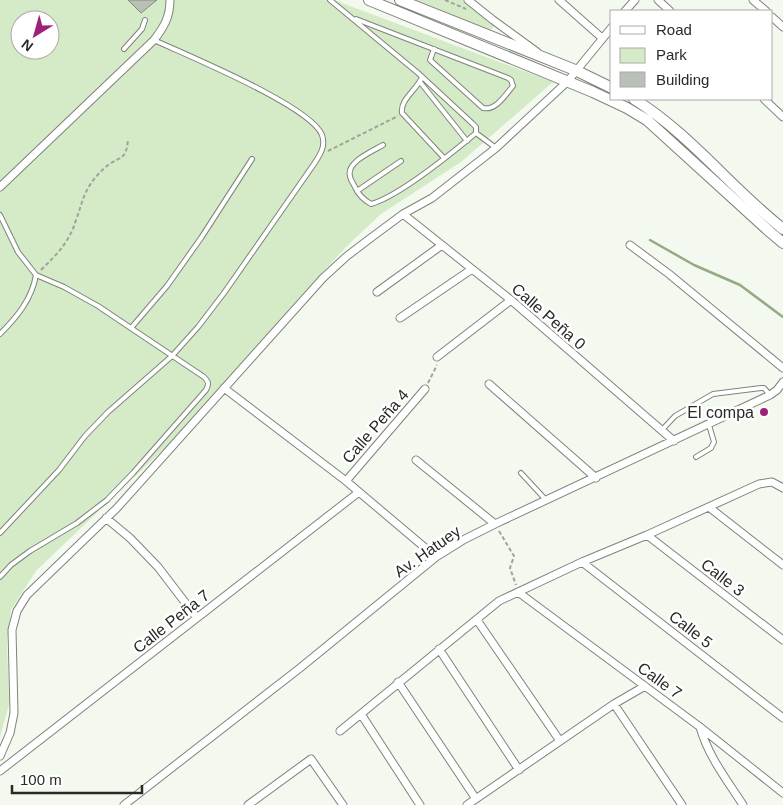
<svg xmlns="http://www.w3.org/2000/svg" width="783" height="805" viewBox="0 0 783 805" font-family="Helvetica,sans-serif">
<rect width="100%" height="100%" fill="#f3f9ef"/>
<path fill="#d5eac7" fill-rule="evenodd" d="M0,0h334l219,82 -92,80 -80,52 -31,29 -44,47 -132,149 -138,132 -25,39 -4,32 2,62 -9,33zM20,20h30v30h-30z
M417,0h46l31,27 -4,3z"/>
<g fill="none" stroke-linecap="round" stroke-linejoin="round">
<path stroke="#93aa84" stroke-width="2.5" d="M650,240l44,25 46,20 43,32"/>
</g>
<path fill="#bbc0b7" stroke="#858a81" d="M128,0h29l-16,13z"/>
<g fill="none" stroke-linecap="round" stroke-linejoin="round">
<defs>
<path id="service" d="M330,0l88,73 55,51 3,3v6c-24,20 -76,63 -105,71 -7,-4 -13,-10 -16,-17 -2,-4 -5,-8 -5,-11 -4,-14 23,-25 33,-31
M356,19l152,59 3,2 2,6c-8,9 -17,25 -30,22l-53,-48 4,-11
M124,49l18,-20 3,-9
M422,77c-5,13 -22,22 -20,36l42,45
M420,82l47,59
M476,133l20,15
M357,191l44,-30
M0,215l18,37 18,23 28,12 34,19 106,71c5,5 5,7 2,13l-73,83 -26,27 -30,23 -47,28 -19,14 -11,12
M131,328l36,-42 34,-48 51,-79
M0,334c17,-17 32,-35 36,-59
M661,431l14,-15 38,-22 48,-6h3l6,7
M696,457l15,-9 3,-6 -5,-17
M521,473l25,27
M0,533l59,-63 26,-34 23,-24 64,-56 26,-29 26,-34 90,-129c6,-9 12,-18 8,-29 -11,-29 -136,-80 -168,-95"/>
<path id="minor" d="M468,0l25,20 44,32
M559,0l43,38
M658,0l12,11
M753,0l13,11
M625,11l10,-11
M772,17l11,10
M764,99l19,18
M0,187l154,-147c10,-13 16,-23 16,-40
M403,214l108,86 163,141
M630,245l39,29 114,94
M377,292l65,-47
M400,318l72,-49
M437,357l74,-57
M489,384l107,94
M224,388l122,93 90,76
M416,460l79,64
M346,481l79,-92
M710,508l73,57
M106,518l24,20 28,29 39,51
M647,535l136,105
M582,562l201,156
M518,592l182,135 83,66
M477,620l83,121
M439,649l80,121
M398,682l78,117
M614,704l68,101
M361,714l59,91
M700,727c8,29 27,53 43,78
M340,731l159,-130 83,-39 65,-27 112,-51 13,-2 11,6
M0,756l10,-23 4,-20 -2,-83 5,-19 10,-16 90,-87 206,-230 24,-22 21,-16 35,-26 29,-16 64,-50 71,-66 45,-55
M0,771l359,-279
M124,805l176,-137 136,-111 29,-18 30,-15 275,-129 7,-5 6,-8
M248,805l63,-46 32,46
M467,805l147,-101 31,-18"/>
<path id="secondary" d="M369,0l224,92 34,16 20,12 123,112 13,11
M400,0l175,70 37,18
M634,99c56,35 97,89 149,130"/>
</defs>
<use href="#service" stroke="#7e847b" stroke-width="6"/>
<use href="#minor" stroke="#7e847b" stroke-width="9"/>
<use href="#secondary" stroke="#7e847b" stroke-width="12"/>
<path stroke="#9fa39c" stroke-width="2" stroke-dasharray="4 2.5" stroke-linecap="butt" d="M445,0l21,9
M328,151l70,-35
M41,270c16,-16 28,-27 35,-50 5,-13 7,-26 16,-38 4,-6 11,-13 16,-17 13,-9 18,-5 20,-25
M428,383l9,-18
M499,531l15,25 -4,12 6,17"/>
<use href="#service" stroke="#fff" stroke-width="4"/>
<use href="#minor" stroke="#fff" stroke-width="7"/>
<use href="#secondary" stroke="#fff" stroke-width="10"/>
</g>
<circle fill="#9d2178" stroke="#fff" stroke-width="2" cx="764" cy="412" r="5"/>
<g text-anchor="middle" stroke-width="5" stroke-linejoin="round" paint-order="stroke">
<g font-size="16" fill="#282a27" stroke="#fff">
<text transform="translate(549 316) rotate(41)" y="6">Calle Peña 0</text>
<text transform="translate(375 426) rotate(-49)" y="6">Calle Peña 4</text>
<text transform="translate(427 551) rotate(-35)" y="6">Av. Hatuey</text>
<text transform="translate(723 577) rotate(38)" y="6">Calle 3</text>
<text transform="translate(171 621) rotate(-38)" y="6">Calle Peña 7</text>
<text transform="translate(691 629) rotate(38)" y="6">Calle 5</text>
<text transform="translate(660 680) rotate(36)" y="6">Calle 7</text>
</g>
<g font-size="16" fill="#282a27" stroke="#fff" text-anchor="end">
<text x="754" y="418">El compa</text>
</g>
</g>
<rect x="610" y="10" width="162" height="90" fill="#ffffff" stroke="#a9aaa9"/>
<rect x="620" y="26" width="25" height="8" fill="#ffffff" stroke="#a9aaa9"/>
<text x="656" y="35" font-size="15" fill="#282a27">Road</text>
<rect x="620" y="48" width="25" height="15" fill="#d5eac7" stroke="#a9aaa9"/>
<text x="656" y="60" font-size="15" fill="#282a27">Park</text>
<rect x="620" y="72" width="25" height="15" fill="#bbc0b7" stroke="#a9aaa9"/>
<text x="656" y="85" font-size="15" fill="#282a27">Building</text>
<g transform="translate(35 35) rotate(217)"><circle r="24" fill="#ffffff" stroke="#a9aaa9"/>
<path d="M0-4L9 19L0 12L-9 19Z" fill="#9d2178"/>
<text y="-8" font-size="14" font-weight="bold" text-anchor="middle" fill="#282a27">N</text>
</g>
<path d="M12 785v8h130v-8" fill="none" stroke="#282a27" stroke-width="2.5"/>
<text x="20" y="785" font-size="15" fill="#282a27" stroke="#ffffff" stroke-width="4" paint-order="stroke">100 m</text>
</svg>
